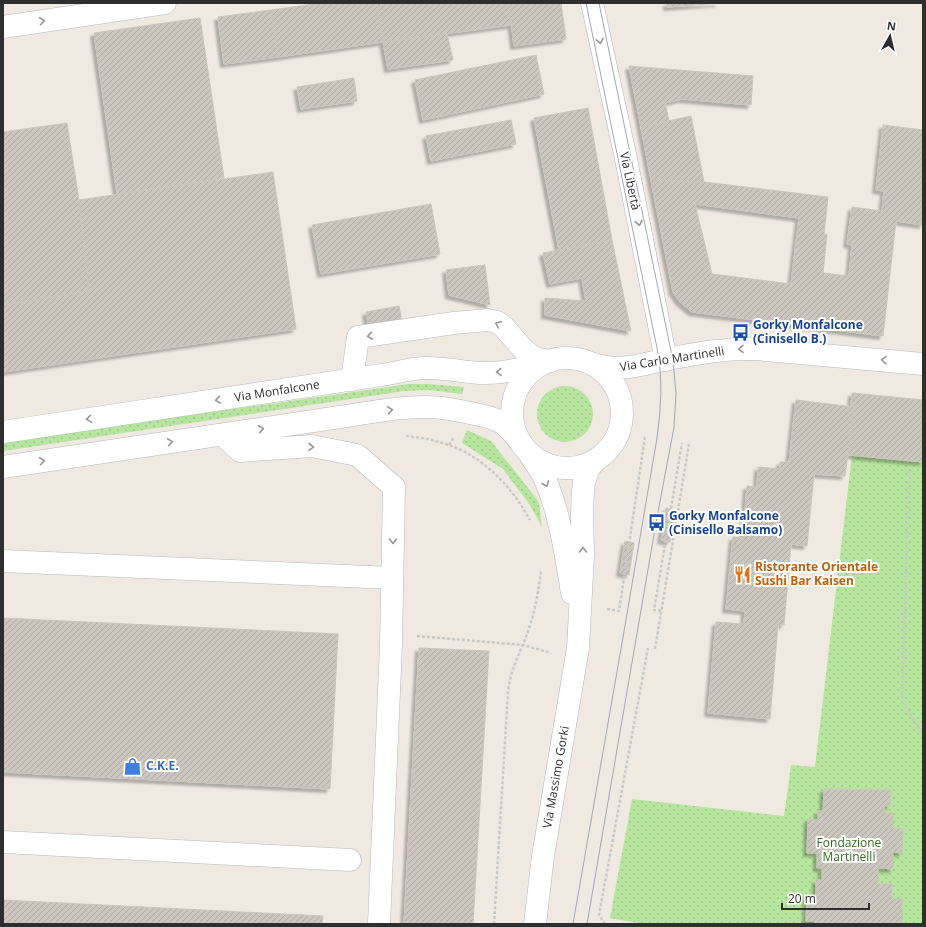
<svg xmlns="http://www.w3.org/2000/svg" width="926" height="927" viewBox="0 0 926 927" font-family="'Open Sans',sans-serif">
<defs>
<pattern id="grass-dots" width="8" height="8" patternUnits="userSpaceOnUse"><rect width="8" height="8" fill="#b6e59e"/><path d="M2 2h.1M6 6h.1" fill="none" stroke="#9dc588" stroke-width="1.8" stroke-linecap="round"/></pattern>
<pattern id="building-hatch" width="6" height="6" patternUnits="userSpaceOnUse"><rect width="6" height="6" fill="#cbc7bf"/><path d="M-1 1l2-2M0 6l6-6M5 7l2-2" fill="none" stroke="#afaba4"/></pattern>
<filter id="shadow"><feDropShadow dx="-3.5" dy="3.5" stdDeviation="1" flood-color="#0004"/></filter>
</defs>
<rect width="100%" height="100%" fill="#efe9e1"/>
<path fill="url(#grass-dots)" d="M409,384h19l36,3 -2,7 -33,-4 -25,1 -401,60v-9z
M537 414a28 28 0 1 1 56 0a28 28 0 1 1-56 0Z
M467,430l24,11 48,61 3,25 -12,-22 -27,-36 -41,-26z
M852,455l71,7v462h-279l-34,-6 22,-119 152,17 7,-51 24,2z"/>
<path fill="url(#building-hatch)" stroke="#cbc5ba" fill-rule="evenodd" filter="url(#shadow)" d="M321,3h56l6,39 -105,15 -7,-47z
M377,3h132l2,22 -128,17z
M509,3h52l5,36 -52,7z
M667,3h52l-52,4z
M271,10l7,47 -54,7 -6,-47z
M200,18l24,160 -107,16 -23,-161z
M447,34l6,26 -65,9 -5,-27z
M536,55l8,39 -121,26 -8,-40z
M629,66l124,10 -2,29 -69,-6 -17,4 4,18 -28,6z
M354,78l3,23 -56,8 -4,-22z
M588,108l24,132 -53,10 -25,-132z
M691,116l13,66 -53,-2 -10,-53z
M511,120l5,24 -85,17 -5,-25z
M67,123l12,77 10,91 -86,14v-173z
M883,125l40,5v95l-27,-4 -13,115 -191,-24 -13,-11 -6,-9 -22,-112 53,2 124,15 -4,37 3,1 -4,38 26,3 3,-31 -5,-1 5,-37 30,4 2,-20 -8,-1zM695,204l104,14 -8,66 -79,-10z
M273,172l23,157 -293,43v-67l86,-14 -10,-91z
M431,204l9,50 -119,20 -9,-49z
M612,240l19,91 -86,-16v-17l41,3 -4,-23 -32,6 -7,-31z
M485,265l5,40 -41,-10 -3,-25z
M399,306l5,28 -33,5 -5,-27z
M852,393l71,7v62l-75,-7 6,-48 -3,-1z
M796,400l58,7 -9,69 -31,-2 -7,72 -16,-2 -7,81h-6l-8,94 -62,-6 8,-91 28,2 1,-13 -19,-2 7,-72 10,1 4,-52 10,1 1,-20 22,2v-7h9z
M666,508l9,2 -5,32 -9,-2z
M625,541l9,2 -5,32 -9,-2z
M3,618l335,16 -8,155 -327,-17z
M419,648l70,3 -16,273h-69z
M824,789l67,1 -1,16h-6v7h9v15l10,1 -1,24 -9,-1v17l-15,-1v16h14v15h10v25h-87v-3h-9l1,-26h9v-15h6v-12h-5v-15h-10l1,-34 10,1v-9h5z
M3,900l320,16 -1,8h-319z"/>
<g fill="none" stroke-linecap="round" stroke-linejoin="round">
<defs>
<path id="minor" d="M592,3l33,151 41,206
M3,27l162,-24
M512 413a55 55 0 1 1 110 0a55 55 0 1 1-110 0Z
M591,363c28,11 54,0 82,-5 27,-5 54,-10 82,-9l168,15
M352,380l6,-43 96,-14 34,-3 9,2 6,4 18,21 9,8 8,4 13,2
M3,432l378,-57c14,-2 28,-6 42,-7 20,-1 39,4 58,5 24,1 47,-6 70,-12
M223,435l17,16 72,-5 45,9 37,32 -3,158 -12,279
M530,455c4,6 8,12 12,18 17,34 24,82 30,120
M3,467l337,-50c28,-4 55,-10 83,-10 17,-1 35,3 52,7 10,2 20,4 29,10 7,6 13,13 18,21
M3,561l389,17
M3,842l347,18
M535,924l8,-68 35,-208 5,-93 -1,-41 1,-23 1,-9 5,-14 8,-9"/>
</defs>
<use href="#minor" stroke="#b4b7c1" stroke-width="23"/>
<path stroke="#c9c9c9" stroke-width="2.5" stroke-dasharray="3 2" stroke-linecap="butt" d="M406,436c21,2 39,6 59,16 4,2 8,5 13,8 22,16 39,36 52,60
M449,445l5,-8
M909,471l-7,229 21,35
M607,609l12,2 26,-174
M661,611l-7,-1 28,-167
M417,636l106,9 28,8
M655,649l34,-205
M494,924l14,-232c2,-19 8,-31 15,-48 10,-23 15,-48 18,-73
M605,924l-6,-9 49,-267"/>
<use href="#minor" stroke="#fff" stroke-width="22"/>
<path stroke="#a3a6b8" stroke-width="1" d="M573,924l49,-281 35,-205c4,-31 6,-59 0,-90l-71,-345
M587,924l69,-401 18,-96 2,-33 -2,-23 -3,-20 -72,-348"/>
</g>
<defs><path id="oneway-chevron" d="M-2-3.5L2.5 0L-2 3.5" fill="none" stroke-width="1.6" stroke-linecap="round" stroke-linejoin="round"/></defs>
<g stroke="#969696">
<use href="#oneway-chevron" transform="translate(42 21) rotate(-8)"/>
<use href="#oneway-chevron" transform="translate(600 41) rotate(78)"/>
<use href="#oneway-chevron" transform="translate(639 223) rotate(79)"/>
<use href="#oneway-chevron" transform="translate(498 324) rotate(-155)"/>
<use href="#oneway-chevron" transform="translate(370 336) rotate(172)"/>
<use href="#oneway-chevron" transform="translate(741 349) rotate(179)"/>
<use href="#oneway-chevron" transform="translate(884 360) rotate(-175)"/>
<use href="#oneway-chevron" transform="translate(499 372) rotate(177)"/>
<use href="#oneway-chevron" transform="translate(218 400) rotate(171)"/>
<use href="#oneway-chevron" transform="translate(390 410) rotate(-8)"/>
<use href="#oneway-chevron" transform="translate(89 419) rotate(171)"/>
<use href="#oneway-chevron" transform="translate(261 429) rotate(-9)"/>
<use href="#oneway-chevron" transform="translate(170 442) rotate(-8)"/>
<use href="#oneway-chevron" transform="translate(311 447) rotate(3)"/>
<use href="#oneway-chevron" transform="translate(42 461) rotate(-8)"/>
<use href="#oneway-chevron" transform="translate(546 484) rotate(68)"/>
<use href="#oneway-chevron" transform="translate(393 541) rotate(91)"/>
<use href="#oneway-chevron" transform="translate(583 550) rotate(-90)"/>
</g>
<defs>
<symbol id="bus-bare" viewBox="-9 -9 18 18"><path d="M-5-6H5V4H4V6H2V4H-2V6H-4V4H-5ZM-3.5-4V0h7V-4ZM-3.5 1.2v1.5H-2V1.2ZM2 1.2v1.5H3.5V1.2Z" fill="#1a4fb4" stroke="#fff" stroke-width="2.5" paint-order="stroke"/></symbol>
<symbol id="restaurant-bare" viewBox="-9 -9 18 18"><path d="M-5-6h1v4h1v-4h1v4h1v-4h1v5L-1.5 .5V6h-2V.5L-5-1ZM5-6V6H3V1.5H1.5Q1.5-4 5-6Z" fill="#e8710a" stroke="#fff" stroke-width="2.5" paint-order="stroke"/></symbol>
<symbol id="shop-bare" viewBox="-9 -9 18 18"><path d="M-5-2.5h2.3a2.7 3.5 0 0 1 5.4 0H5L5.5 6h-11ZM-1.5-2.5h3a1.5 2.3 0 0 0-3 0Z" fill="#3f7fe0" stroke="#fff" stroke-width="2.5" paint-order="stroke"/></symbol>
</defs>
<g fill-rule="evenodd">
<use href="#bus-bare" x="728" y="320" width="25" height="25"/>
<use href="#bus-bare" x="644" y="510" width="25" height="25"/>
<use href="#restaurant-bare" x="730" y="562" width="25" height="25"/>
<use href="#shop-bare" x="120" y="754" width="25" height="25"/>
</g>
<g text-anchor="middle" stroke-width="4" stroke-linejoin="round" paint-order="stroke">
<g font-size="12" fill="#2e2e2e" stroke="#fff">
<text transform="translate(630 181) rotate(78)" y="4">Via Libertà</text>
<text transform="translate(672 359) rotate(-9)" y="4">Via Carlo Martinelli</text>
<text transform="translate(277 391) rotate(-9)" y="4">Via Monfalcone</text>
<text transform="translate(556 777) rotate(-80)" y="4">Via Massimo Gorki</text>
</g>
<g font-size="12" font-weight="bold" fill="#164399" stroke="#fff" text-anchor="start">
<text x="753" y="329">Gorky Monfalcone<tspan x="753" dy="14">(Cinisello B.)</tspan></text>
<text x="669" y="520">Gorky Monfalcone<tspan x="669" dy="14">(Cinisello Balsamo)</tspan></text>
</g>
<g font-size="12" font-weight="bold" fill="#c56008" stroke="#fff" text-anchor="start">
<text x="755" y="571">Ristorante Orientale<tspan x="755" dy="14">Sushi Bar Kaisen</tspan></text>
</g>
<g font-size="12" font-weight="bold" fill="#366cbe" stroke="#fff" text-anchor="start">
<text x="146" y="770">C.K.E.</text>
</g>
<g font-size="12" fill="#2c6e1b" stroke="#fff">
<text x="849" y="847">Fondazione<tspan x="849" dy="14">Martinelli</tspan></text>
</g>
</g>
<rect width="926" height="927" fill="none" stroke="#2e2e2e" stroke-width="8"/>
<g transform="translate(890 36) rotate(8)" stroke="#ffffff" stroke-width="3" paint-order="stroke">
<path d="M0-3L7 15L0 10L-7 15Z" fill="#2e2e2e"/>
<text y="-6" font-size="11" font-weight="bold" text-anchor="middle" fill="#2e2e2e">N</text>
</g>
<path d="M782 903v6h87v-6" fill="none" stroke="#2e2e2e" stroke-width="2"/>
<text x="788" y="903" font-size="12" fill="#2e2e2e" stroke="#ffffff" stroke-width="3" paint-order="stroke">20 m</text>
</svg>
